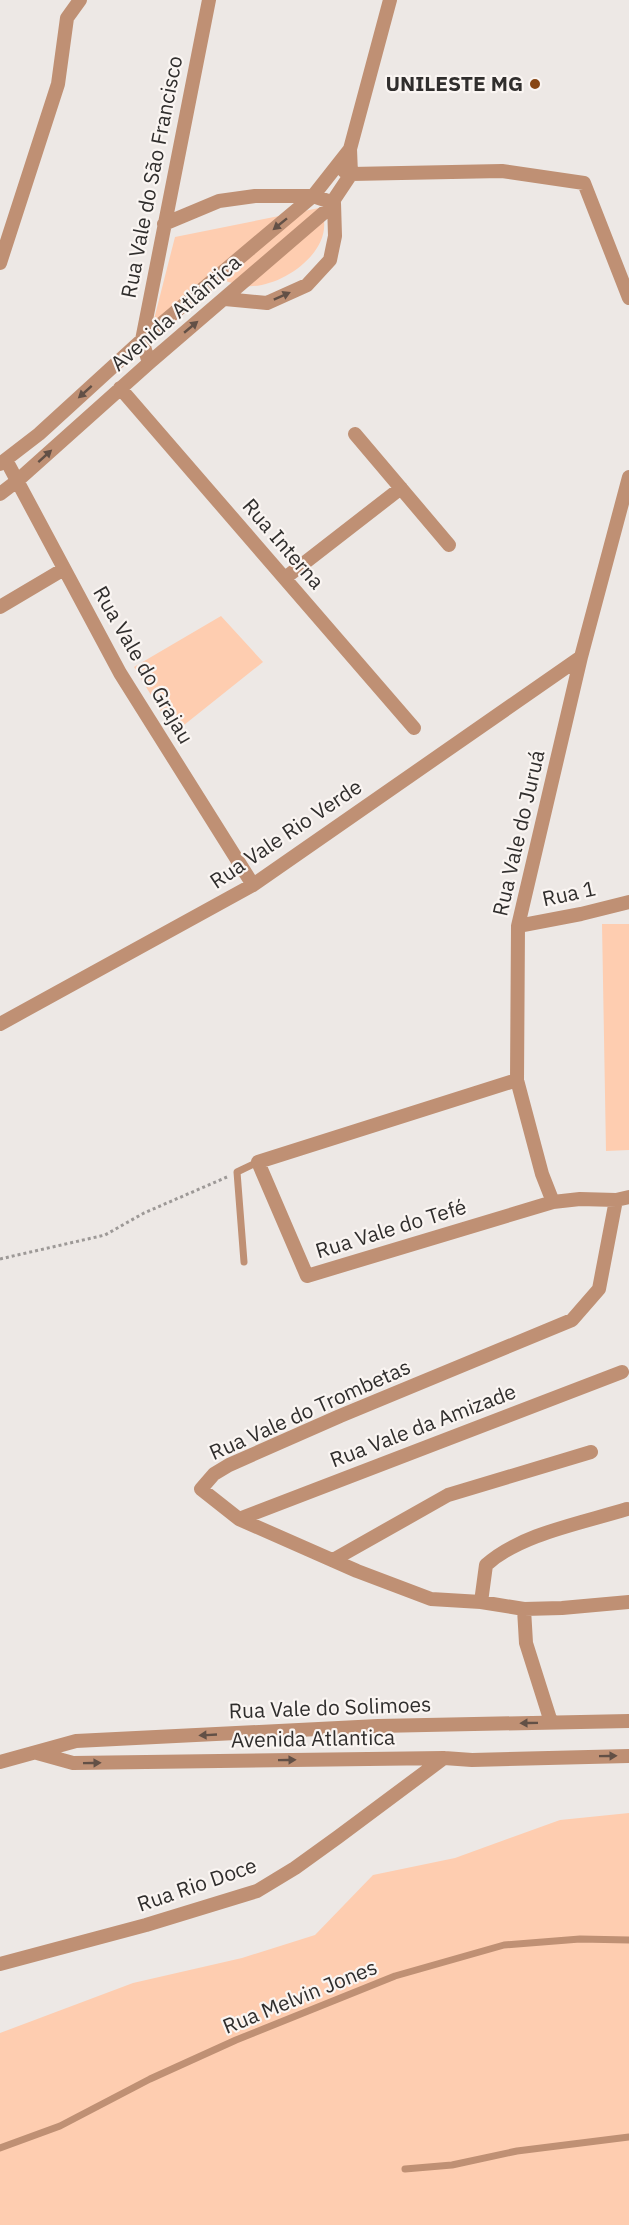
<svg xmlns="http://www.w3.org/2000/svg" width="629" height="2225" viewBox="0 0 629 2225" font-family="'IBM Plex Sans',sans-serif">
<rect width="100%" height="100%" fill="#ede8e5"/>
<path fill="#fecdb0" d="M319,208c1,4 4,9 5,13 4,35 -46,68 -78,65 -10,-1 -21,-6 -31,-8l-64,53 24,-94z
M221,616l42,46 -89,71 -40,-66z
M602,924h27v226l-23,1z
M629,1813v412h-629v-192l133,-50 109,-25 73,-23 58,-60 82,-17 105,-38z"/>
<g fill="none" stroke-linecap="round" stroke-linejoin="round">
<path stroke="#9d9997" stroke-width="3" stroke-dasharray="3 3" stroke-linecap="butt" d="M0,1259l105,-24 39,-22 83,-36"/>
<path stroke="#bf9074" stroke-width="7" d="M244,1262l-7,-90 21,-10
M0,2148l60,-22 90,-47 86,-39 159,-64 109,-31 76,-6 49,1
M405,2169l47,-4 65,-14 112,-14"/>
<path stroke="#bf9074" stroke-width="14" d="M344,171l7,3 151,-3 82,12 45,115
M164,224l55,-23 36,-5h58l21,7 1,33 -5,24 -23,25 -40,18 -42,-4
M0,263l58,-179 9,-66 13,-18
M149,363l-7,-23 67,-340
M120,388l294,340
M355,434l94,111
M6,460l114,213 133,212
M0,464l39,-30 103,-94 171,-144 37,-47
M0,494l17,-13 132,-118 178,-153 24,-36 -1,-25 40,-149
M285,578l116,-90
M0,607l64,-38
M518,926l63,-12 48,-12
M0,1024l253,-139 328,-228
M517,1080l-259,82 49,114 246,-74 27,-3 36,1 13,-3
M616,1200l-17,89 -27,31 -232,96 -111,49 -15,9 -13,15 38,30 118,52 74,28 50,3 43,7 38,-1 67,-6
M553,1202l-11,-28 -25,-94 1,-154 63,-269 48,-180
M239,1519l383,-147
M333,1560l115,-65 143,-43
M481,1602l5,-37c34,-31 96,-42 141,-56
M524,1609l2,34 25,79
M37,1753l36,10 371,-5 28,2 157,-4
M0,1762l76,-21 302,-15 251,-5
M0,1964l146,-39 111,-34 38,-23 43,-31 106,-79"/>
</g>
<defs><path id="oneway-solid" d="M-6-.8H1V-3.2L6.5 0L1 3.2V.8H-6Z" transform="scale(1.5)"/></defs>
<g fill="#625046">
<use href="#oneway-solid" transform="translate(280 224) rotate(141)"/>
<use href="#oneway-solid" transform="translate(282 296) rotate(-24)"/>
<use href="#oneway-solid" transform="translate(191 327) rotate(-40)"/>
<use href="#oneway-solid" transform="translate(85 392) rotate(138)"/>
<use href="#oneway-solid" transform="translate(45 456) rotate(-42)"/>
<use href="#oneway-solid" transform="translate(529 1723) rotate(179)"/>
<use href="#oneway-solid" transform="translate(208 1735) rotate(177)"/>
<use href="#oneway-solid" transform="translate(608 1756) rotate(-1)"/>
<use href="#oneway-solid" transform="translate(287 1760) rotate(-1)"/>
<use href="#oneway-solid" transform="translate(92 1763) rotate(-1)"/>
</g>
<circle fill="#884614" stroke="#faf5f2" stroke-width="2" cx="535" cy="84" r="6"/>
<g text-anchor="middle" stroke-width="4.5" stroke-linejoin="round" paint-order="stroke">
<g font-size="21" font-weight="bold" fill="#302e2d" stroke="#faf5f2" text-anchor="end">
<text x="523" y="91">UNILESTE MG</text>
</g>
<g font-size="21" fill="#302e2d" stroke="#faf5f2">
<text transform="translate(152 177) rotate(-79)" y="7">Rua Vale do São Francisco</text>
<text transform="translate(176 313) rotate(-41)" y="7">Avenida Atlântica</text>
<text transform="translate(283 544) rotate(49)" y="7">Rua Interna</text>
<text transform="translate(143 665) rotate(60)" y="7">Rua Vale do Grajau</text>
<text transform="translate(519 833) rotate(-77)" y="7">Rua Vale do Juruá</text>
<text transform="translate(286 834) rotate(-34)" y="7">Rua Vale Rio Verde</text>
<text transform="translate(569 894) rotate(-12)" y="7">Rua 1</text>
<text transform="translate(391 1229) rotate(-17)" y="7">Rua Vale do Tefé</text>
<text transform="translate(310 1410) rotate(-24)" y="7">Rua Vale do Trombetas</text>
<text transform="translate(423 1426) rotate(-21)" y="7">Rua Vale da Amizade</text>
<text transform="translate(330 1708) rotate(-2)" y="7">Rua Vale do Solimoes</text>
<text transform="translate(313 1739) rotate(-1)" y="7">Avenida Atlantica</text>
<text transform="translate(197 1885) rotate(-19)" y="7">Rua Rio Doce</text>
<text transform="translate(300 1997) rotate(-22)" y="7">Rua Melvin Jones</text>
</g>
</g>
</svg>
